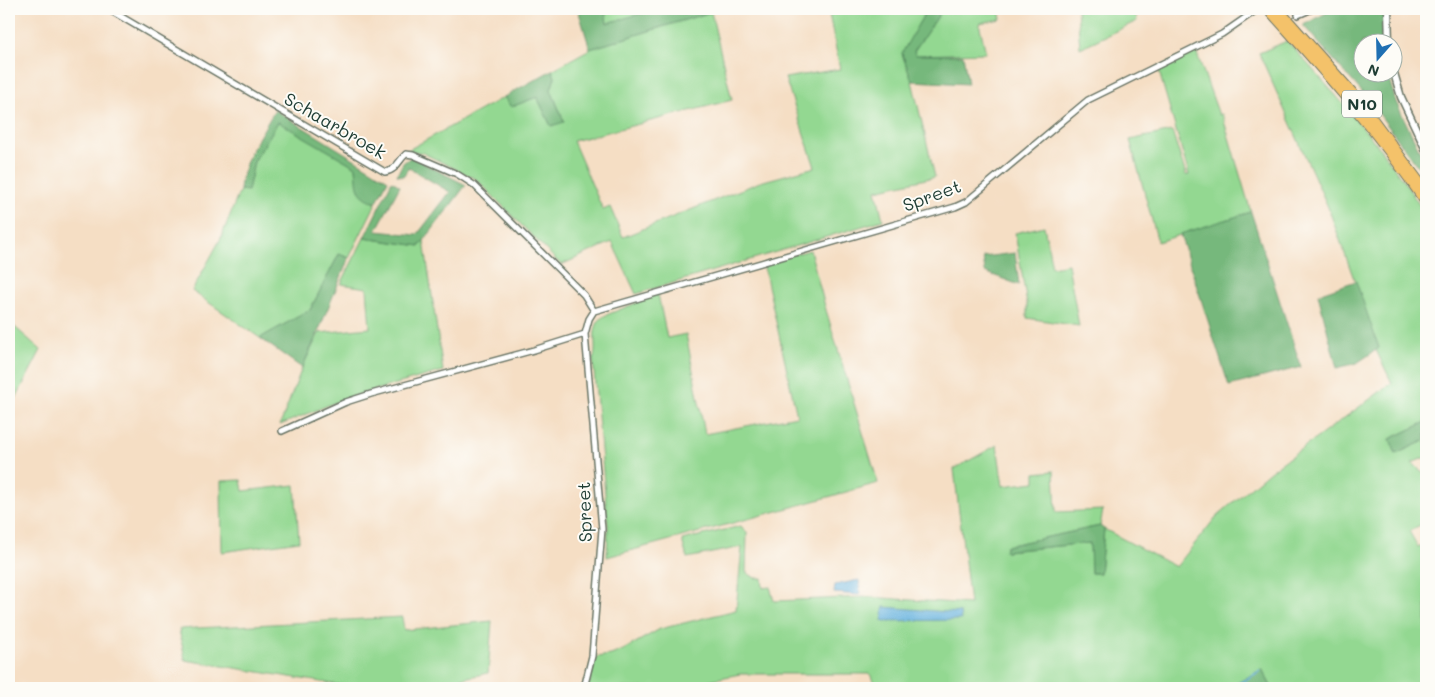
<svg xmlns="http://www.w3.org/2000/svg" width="1435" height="697" viewBox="0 0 1435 697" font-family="Mali,sans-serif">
<rect width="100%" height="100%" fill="#fdfcf7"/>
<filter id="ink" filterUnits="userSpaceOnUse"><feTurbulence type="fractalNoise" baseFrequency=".02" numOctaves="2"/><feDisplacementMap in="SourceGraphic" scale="10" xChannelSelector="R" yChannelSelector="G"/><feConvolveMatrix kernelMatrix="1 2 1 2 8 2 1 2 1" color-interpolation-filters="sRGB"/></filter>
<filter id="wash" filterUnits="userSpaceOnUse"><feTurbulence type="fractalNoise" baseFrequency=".0096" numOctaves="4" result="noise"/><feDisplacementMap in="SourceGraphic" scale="20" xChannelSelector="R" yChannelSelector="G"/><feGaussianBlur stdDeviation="1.12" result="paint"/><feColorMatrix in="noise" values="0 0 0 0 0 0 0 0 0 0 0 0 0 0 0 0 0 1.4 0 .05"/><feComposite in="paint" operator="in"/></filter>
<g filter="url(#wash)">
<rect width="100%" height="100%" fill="#f5dec4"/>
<path fill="#93d891" stroke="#598a62" d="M605,9h53l-51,15z
M828,9h97l-2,7 -21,38 10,27 23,96 -59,13 7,30 -247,74 -24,-52 -51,23 -85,-86 -53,-26 -15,-3 96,-53 7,10 26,-10 14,29 13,-5 -13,-31 4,-13 -3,-7 38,-21 121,-37 21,88 -159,41 30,69 7,-3 13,30 137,-55 55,-15 -30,-89 55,-9z
M943,9h56l2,10 -22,4 7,30 -70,2 -2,-4z
M1077,9h58l2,12 -57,27z
M1287,41c50,55 101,111 139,175v206l-36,17 6,15 30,-14v17l-14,6 12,10 2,-1v50l-17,9 9,16 8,-4v145h-154l-10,-19 -33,19h-352l-6,-14h-131l-70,14h-82l8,-31 15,-2 12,-5 37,-21 76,-19 6,-63 -55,11 -5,-18 59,-14 6,7 -1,39 9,6h7l1,10 7,-1 4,14 94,-4 102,7 -16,-135 43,-24 6,41 32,-4v-9l19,-2 2,41 47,-2 -3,16 -94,20v5l84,-8 1,30h9l4,-44 72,38 41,-51 53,-45 44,-31 78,-57 -16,-33 3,-2 -51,-141 -69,-154z
M1196,51l23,64 3,-1 29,98 -93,30 -28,-102 42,-9 14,44h3l-31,-107z
M278,121l78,46 1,10 8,21 11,5 -27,55 -10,-4 -29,56 -50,28 -68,-47 29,-53 19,-48h8l6,-28z
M1044,226l8,41 16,-3 11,62 -52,-8v-14l-12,-71z
M364,238l56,8 4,-5 19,130 -97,27 -66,27 22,-57 17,-35 51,-5 -3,-40 -26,-4z
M810,250l16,60 52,173 -71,20 -200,54 1,-30 -15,-167c6,-15 -5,-32 11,-44l54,-22 9,44 19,-4 19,100 92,-18 -34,-153z
M9,322l32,28 -27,52 -5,24z
M241,480l2,11 52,-6 4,56 -77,11 -1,-71z
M402,617l2,13 88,-9 -4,52 -29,6 -25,9h-76l-173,-28 -6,-31z"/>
<path fill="#76b87b" stroke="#4a7a58" d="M578,9h27l2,14 51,-14h53v3l-121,37z
M925,9h18l-29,42 2,4h47l5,29 -56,-3 -10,-28 21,-37z
M1334,9h50l1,33h-23v30l25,1 9,29 30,62v6l-4,2 -54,-73 -65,-74z
M552,70l3,7 -4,13 13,32 -13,4 -14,-29 -26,10 -7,-10z
M275,110l113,70 -12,23c-21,-9 -18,-15 -20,-36l-78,-45 -24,40 -6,29 -8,-1c2,-29 20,-54 35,-80z
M411,157l55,28 -46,61 -56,-8 28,-57 8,5 -24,45 41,4 33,-43 -41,-24 -6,8 -6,-1 6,-12z
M1251,212l50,155 -72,19 -49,-152z
M1015,253l4,32 -34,-13 -2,-15z
M339,254l10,4c-16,37 -30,74 -47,110l-42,-30 50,-28z
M1356,281l23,67 -22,15 -20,5 -19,-74z
M1426,422v18l-30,14 -6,-15z
M1100,526l4,3 -4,44h-9l-1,-30 -85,8 1,-5z
M1262,669l10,19h-43z"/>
<path fill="#64b1de" stroke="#427789" d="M859,580l1,15 -26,-2 1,-8z
M884,607l76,6 1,7 -79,1z"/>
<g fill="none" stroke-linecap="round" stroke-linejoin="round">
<path stroke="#64b1de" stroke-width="2" d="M1231,688l29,-17"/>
</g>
</g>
<g filter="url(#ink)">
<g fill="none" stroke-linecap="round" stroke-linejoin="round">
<defs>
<path id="minor" d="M108,9l277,163c11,-1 13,-11 21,-18l7,1 44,19 17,11 110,110 10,16
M1298,15l14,-6
M282,431l64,-29 25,-8 163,-44 51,-16
M584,688l8,-32 10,-127 -17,-195 4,-15 5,-8 361,-104 11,-5 122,-102 134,-66 36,-25"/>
<path id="tertiary" d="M1388,9l1,33
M1392,66l9,31 25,53"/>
<path id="primary" d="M1268,9c56,62 111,124 158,194
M1278,9l80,90 68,92"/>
</defs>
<use href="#minor" stroke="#6a7566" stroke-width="8"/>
<use href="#tertiary" stroke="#6a7566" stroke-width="9"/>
<use href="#primary" stroke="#6a7566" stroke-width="11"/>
<use href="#minor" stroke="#fff" stroke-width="5"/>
<use href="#tertiary" stroke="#fff" stroke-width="6"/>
<use href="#primary" stroke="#f4c26a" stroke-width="9"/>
</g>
</g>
<g text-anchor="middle" stroke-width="4" stroke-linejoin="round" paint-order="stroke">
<rect fill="#fdfcf7" stroke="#62766e" stroke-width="1" x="1342" y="90.5" width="40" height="27" rx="4"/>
<g font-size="16" font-weight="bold" fill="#1f3d34">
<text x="1362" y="110">N10</text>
</g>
<g font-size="18" fill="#1f3d34" stroke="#fdfcf7">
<text transform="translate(335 126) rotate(30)" y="6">Schaarbroek</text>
<text transform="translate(932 196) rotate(-20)" y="6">Spreet</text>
<text transform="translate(585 512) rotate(-92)" y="6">Spreet</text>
</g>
</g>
<rect width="1435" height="697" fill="none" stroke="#fdfcf7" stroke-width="30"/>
<g transform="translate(1378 58) rotate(200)"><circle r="24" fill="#fdfcf7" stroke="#a4b0a9"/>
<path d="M0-4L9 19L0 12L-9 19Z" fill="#1f6fb2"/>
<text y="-8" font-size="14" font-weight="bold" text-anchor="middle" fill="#1f3d34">N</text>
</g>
</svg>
